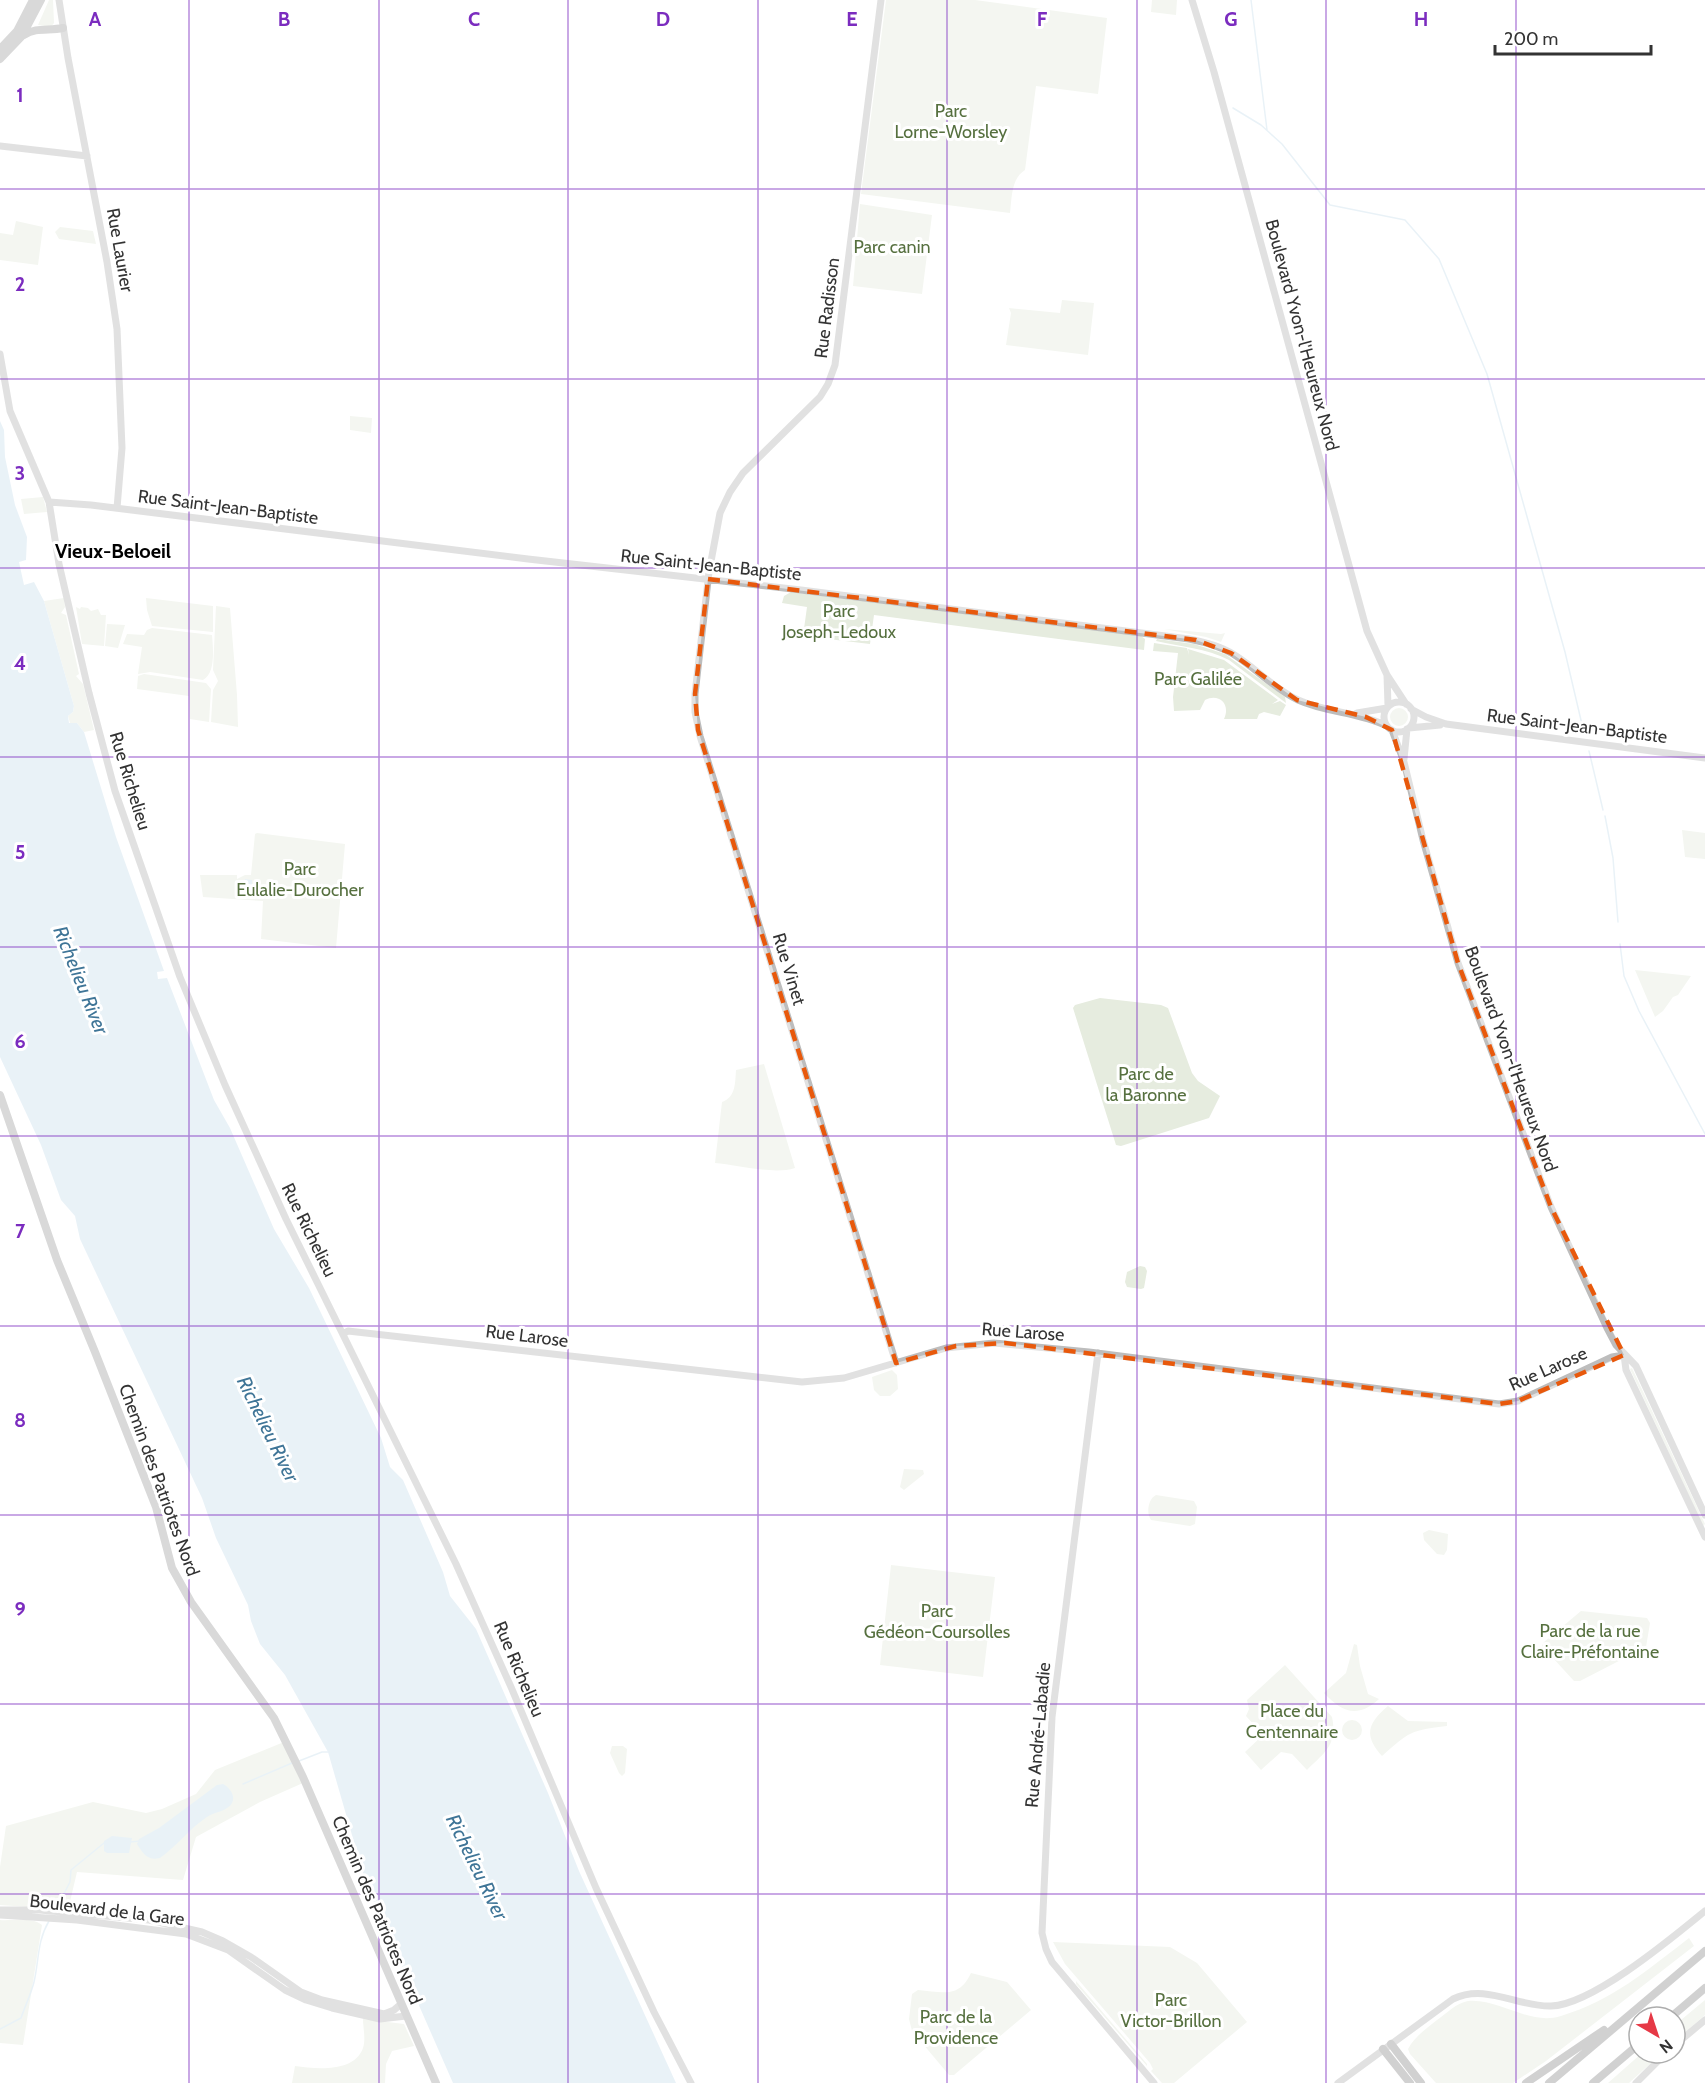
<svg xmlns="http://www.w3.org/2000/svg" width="1705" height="2083" viewBox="0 0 1705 2083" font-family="Cabin,sans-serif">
<rect width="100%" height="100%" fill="#fff"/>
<path fill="#e6ecdf" d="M49,0h4l1,23 -3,4 -13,-2z
M886,0h89l132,18 -9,76 -62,-8 -11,84c-14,9 -13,27 -15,43l-149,-19z
M1152,0h25l-1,15 -25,-3z
M860,204l72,11 -10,79 -69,-8z
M16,221l27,6 -5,38 -38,-5v-27l13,2z
M60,227l33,4 3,13 -37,-5 -4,-7z
M1062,300l32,3 -6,52 -82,-10 5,-32 -2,-5 51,5z
M350,416l22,2 -1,15 -21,-3z
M43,497l4,15 -23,2 -3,-15z
M791,592l350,44 4,3 -1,11 -270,-35 -4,29 -67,-8 4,-29 -25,-4 2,-7z
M64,598l1,9 -4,6 5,2 13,59 -3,2 7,8 11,46 -10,2 -7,-9h-7l-2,-7 5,-4 1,-6 -30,-105z
M146,598l67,8v26l-61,-6 -5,-16z
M216,606l14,2 7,87 1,32 -27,-5 2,-32 5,-9 -5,-11z
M76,607l4,2 1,-2 7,1 3,3 7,-2 3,6h5l-2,31 -22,-2z
M107,624l18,1 -7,23 -13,-2z
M152,628l60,7c1,13 4,38 -9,45l-53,-8 -12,2 4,-27 -19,-3 4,-10 17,1 3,-5z
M1164,629l57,5 4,-1 -4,9 -15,-5z
M1157,639l37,5 31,10 60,43 1,6 -57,-43c-23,-12 -48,-13 -73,-19z
M1154,643l33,5 2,7 -1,-6 36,11 54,40 -6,4 8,-3 6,4 -6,11 -16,-4 -5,2 -2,5h-33c7,-15 -5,-26 -19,-19l-5,10 -26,1 -1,-14 5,-44 -25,-2z
M144,674l62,9 5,6 -2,33 -19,-3 -1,-23 -52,-7 1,-13z
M1390 717a9 9 0 1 1 18 0a9 9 0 1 1-18 0Z
M1682,830l23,3v26l-20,-2z
M257,833l88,11 -9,104 -75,-9 2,-38 -60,-4 -3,-22h37v4l8,-4h6l4,-41z
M1635,970l56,6 -13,19 -5,2 -10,14 -8,6z
M1100,998l61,7 7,3 24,65 6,8 22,15 -11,22 -88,28 -5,-1 -43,-137 2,-3z
M764,1064l31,104c-21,7 -57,-3 -80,-5l7,-61c14,-5 13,-19 14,-32z
M1140,1266l5,1 2,4 -3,17 -3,1 -14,-2 -2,-5 2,-10z
M1632,1368l73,156 -2,2 -73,-157z
M892,1370l5,5 1,14 -8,7h-10l-6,-6 -2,-13z
M904,1469l19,1 1,4 -20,16 -4,-3z
M1156,1495l38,6 3,6 -2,17 -5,2 -39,-6c-5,-7 -3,-21 5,-25z
M1429,1530l19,4 -1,16 -3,5 -7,-1 -13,-14 -1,-7z
M891,1565l104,12 -12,100 -103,-12z
M1581,1611l66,7 3,5 -4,24 -66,34h-6l-32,-35 2,-4z
M1354,1644l3,1 3,21 8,28 11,5c-22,20 -37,13 -55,-6l22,-20z
M1285,1665l47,52c6,28 -8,36 -25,53l-15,-16 -11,-2 -20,18 -16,-18 18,-17 -17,-19 3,-7 -2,-9z
M1388,1706l20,15 39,1v4c-36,4 -38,6 -65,30 -19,-21 -14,-33 6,-50z
M1342 1730a10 10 0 1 1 20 0a10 10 0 1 1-20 0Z
M284,1742l19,41 -43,19 -64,35 -13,43 -106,-8 -9,38 -68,-5v-38l6,-41 87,-24 53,11 16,-4 34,-15 19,-24z
M612,1746h11l4,3 -2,24 -3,3 -3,-3 -9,-20z
M0,1920c12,1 32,-3 42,5l-19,120 -23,-2z
M1689,1938l5,8 -148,115 -33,22h-77l-26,-29 -2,-5c7,-13 18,-20 29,-29 9,-6 19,-17 31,-19 31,-3 61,25 93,15 52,-16 85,-45 128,-78z
M1053,1942l117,5 27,16 50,59 -73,61h-12l-11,-12 2,-2 -3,-6 -85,-99z
M971,1973l36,9 24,28 -77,65h-5l-37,-44 -3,-12 3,-25 6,-4c24,2 41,9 53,-17z
M1076,1981l71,83v2l-71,-82z
M1705,2000v15l-30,26v-16z
M363,2019l41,5 10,22 -22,5 -6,13 -1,19h-93l3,-17c21,3 59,7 68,-18 3,-9 0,-20 0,-29z
M1642,2053h20l-33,30h-21z"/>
<path fill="#cfe2ee" d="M0,421l4,9 1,27 10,48 12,32 -1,23 -7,2 5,23 10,-3 10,19 30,105 -1,6 -5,4 1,7h8l7,9 32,105 48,134 -7,1 1,7 9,-1 47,122 16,28 44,101 35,59 72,150 9,29 13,13 40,92 7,24 26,33 72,164 31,78 97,212h-223l-86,-196 -39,-135 -43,-77 -25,-31 -9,-23 -3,-16 -32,-67 -14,-40 -122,-259 -5,-23 -14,-16 -20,-55 -41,-88z
M245,879l7,1v7l6,1 -1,10 -20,-2 1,-10h6z
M223,1784c6,3 13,11 9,19 -4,8 -18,9 -25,14 -17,11 -30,29 -47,41 -12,3 -17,-4 -23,-14l2,-5 20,-11 58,-43z
M112,1836l20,2 -3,15h-22l-3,-2v-10z"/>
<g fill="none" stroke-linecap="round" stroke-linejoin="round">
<path stroke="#cfe2ee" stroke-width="1.5" d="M1251,0l16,130
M1233,108l28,17 21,19 48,61 75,15 34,39 48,115 78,278 19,81
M1589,751l14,59
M1605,816l8,42 5,64
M1620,944l4,32 15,35 66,123
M299,1761l23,-9h7
M243,1784l49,-21
M130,1842l10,-1
M56,1909l14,-27 1,-12 33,-27
M0,2029l21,-11c4,-12 10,-24 13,-36 5,-21 3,-41 15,-61"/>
<path stroke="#bdbdbd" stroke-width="7" d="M59,0l9,58 39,204 10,67 5,119 -5,60
M881,0l-46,365 -7,19 -8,13 -77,76 -13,19 -10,21 -11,59 -14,122v18l5,24 196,627
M1192,0l22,72 153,559 20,44 19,29
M0,146l87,10
M0,354l10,57 39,91 10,62 30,129 26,98 65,186 45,108 61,134 170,345 55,123 85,201 58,124 37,71
M49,502l42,3 437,54 273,31 388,49c15,3 31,7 44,15 23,14 41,35 65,46 29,13 61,12 89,26
M1387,675l1,31
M1384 717a15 15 0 1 1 30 0a15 15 0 1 1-30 0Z
M1411,709l15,8 20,7 259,34
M1357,713l30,-5
M1409,728l31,-3
M1392,730l12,32 19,78 35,123 93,244 56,121 9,17 20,21 69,149
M1404,759l3,-30
M343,1334l5,-3 454,51 42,-4 102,-30 48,-5 95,9 410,52 19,-3 94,-44 12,-2
M1098,1353l-46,364 -10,216 4,16 6,13 102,121
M1624,1355l2,15 79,167
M0,1910h40l109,10 53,12 21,9 28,16 50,35 21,8 62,14 10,-4 7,-6
M0,1915l77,5 109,14 42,16 57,40 21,10 26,8 48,11 26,-3
M1675,2045l30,-25
M1338,2083l115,-84c33,-16 64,8 98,7 41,-1 121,-68 154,-95
M1636,2083l30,-30"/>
<path stroke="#ababab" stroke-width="8" d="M24,35c12,-8 25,-4 39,-7
M0,49l17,-18 16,-31
M0,59l22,-23 19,-36
M0,1095l57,165 38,92 61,155 16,61 19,34 83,116 29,59 133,306"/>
<path stroke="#9a9a9a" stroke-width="8" d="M1671,2017l34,-29
M1391,2044l30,39
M1383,2049l27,34
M1526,2083l78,-53
M1549,2083l156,-132
M1593,2083l46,-39"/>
</g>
<path d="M0 0H1705V2083H0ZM708,579l488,61 35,13 66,47 69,17 26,13 66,233 93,244 73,148 -106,46 -19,3 -494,-61 -49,3 -60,17 -198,-633 -3,-36z" fill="#fff" fill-opacity=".55" fill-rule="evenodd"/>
<path fill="none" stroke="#e8590c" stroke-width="4.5" stroke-dasharray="12 8" stroke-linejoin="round" d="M708,579l488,61 35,13 66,47 69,17 26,13 66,233 93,244 73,148 -106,46 -19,3 -494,-61 -49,3 -60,17 -198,-633 -3,-36z"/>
<path fill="none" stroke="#7b2cbf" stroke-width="1.5" stroke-opacity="0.55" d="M189,0v2083M379,0v2083M568,0v2083M758,0v2083M947,0v2083M1137,0v2083M1326,0v2083M1516,0v2083M0,189h1705M0,379h1705M0,568h1705M0,757h1705M0,947h1705M0,1136h1705M0,1326h1705M0,1515h1705M0,1704h1705M0,1894h1705"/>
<g text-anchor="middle" stroke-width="6" stroke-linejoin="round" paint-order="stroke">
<g font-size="18" fill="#56703f" stroke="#fff">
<text x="951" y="117">Parc<tspan x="951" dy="21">Lorne-Worsley</tspan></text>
<text x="892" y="253">Parc canin</text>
<text x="839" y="617">Parc<tspan x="839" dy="21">Joseph-Ledoux</tspan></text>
<text x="1198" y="685">Parc Galilée</text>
<text x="300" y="875">Parc<tspan x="300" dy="21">Eulalie-Durocher</tspan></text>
<text x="1146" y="1080">Parc de<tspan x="1146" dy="21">la Baronne</tspan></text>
<text x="937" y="1617">Parc<tspan x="937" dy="21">Gédéon-Coursolles</tspan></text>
<text x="1590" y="1637">Parc de la rue<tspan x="1590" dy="21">Claire-Préfontaine</tspan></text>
<text x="1292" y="1717">Place du<tspan x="1292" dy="21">Centennaire</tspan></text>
<text x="1171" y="2006">Parc<tspan x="1171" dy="21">Victor-Brillon</tspan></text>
<text x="956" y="2023">Parc de la<tspan x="956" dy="21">Providence</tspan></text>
</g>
<g font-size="18" fill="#333" stroke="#fff">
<text transform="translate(120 250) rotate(80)" y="6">Rue Laurier</text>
<text transform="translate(827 308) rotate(-83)" y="6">Rue Radisson</text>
<text transform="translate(1302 335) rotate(75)" y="6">Boulevard Yvon-l'Heureux Nord</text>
<text transform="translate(228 507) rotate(7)" y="6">Rue Saint-Jean-Baptiste</text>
<text transform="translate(711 565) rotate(6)" y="6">Rue Saint-Jean-Baptiste</text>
<text transform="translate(1577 726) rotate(7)" y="6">Rue Saint-Jean-Baptiste</text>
<text transform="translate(130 781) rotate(73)" y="6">Rue Richelieu</text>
<text transform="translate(789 969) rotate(73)" y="6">Rue Vinet</text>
<text transform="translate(1511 1059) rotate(70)" y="6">Boulevard Yvon-l'Heureux Nord</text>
<text transform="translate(309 1230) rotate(64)" y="6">Rue Richelieu</text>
<text transform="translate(1023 1332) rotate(4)" y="6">Rue Larose</text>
<text transform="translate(527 1336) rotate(7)" y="6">Rue Larose</text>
<text transform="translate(1548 1369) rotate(-24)" y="6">Rue Larose</text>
<text transform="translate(159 1480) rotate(70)" y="6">Chemin des Patriotes Nord</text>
<text transform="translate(519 1669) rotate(67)" y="6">Rue Richelieu</text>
<text transform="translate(1038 1735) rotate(-85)" y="6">Rue André-Labadie</text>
<text transform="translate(107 1910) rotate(7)" y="6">Boulevard de la Gare</text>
<text transform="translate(377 1910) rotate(67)" y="6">Chemin des Patriotes Nord</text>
</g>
<g font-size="20" font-weight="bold" fill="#000" stroke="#fff">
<text x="113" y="558">Vieux-Beloeil</text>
</g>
<g font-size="20" font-style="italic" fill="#3f7597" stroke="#fff">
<text transform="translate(81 980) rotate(68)" y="7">Richelieu River</text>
<text transform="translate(268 1429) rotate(64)" y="7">Richelieu River</text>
<text transform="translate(477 1867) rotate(64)" y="7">Richelieu River</text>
</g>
</g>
<g font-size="20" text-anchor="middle" font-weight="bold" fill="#7b2cbf" stroke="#fff" stroke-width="6" stroke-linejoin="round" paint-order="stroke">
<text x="95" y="26">A</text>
<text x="284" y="26">B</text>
<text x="474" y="26">C</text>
<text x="663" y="26">D</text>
<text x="852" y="26">E</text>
<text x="1042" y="26">F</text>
<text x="1231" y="26">G</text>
<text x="1421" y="26">H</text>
<text x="20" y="102">1</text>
<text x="20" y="291">2</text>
<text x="20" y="480">3</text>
<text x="20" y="670">4</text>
<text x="20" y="859">5</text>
<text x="20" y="1048">6</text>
<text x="20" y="1238">7</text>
<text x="20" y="1427">8</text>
<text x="20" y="1616">9</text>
</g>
<g transform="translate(1657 2035) rotate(141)"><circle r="28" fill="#ffffff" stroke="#adadad" stroke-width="1.5"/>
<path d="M0-4.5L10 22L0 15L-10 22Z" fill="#e63946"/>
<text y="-9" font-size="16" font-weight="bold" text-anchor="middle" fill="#333333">N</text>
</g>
<path d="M1495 45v9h156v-9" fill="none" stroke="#333333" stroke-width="3"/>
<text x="1504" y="45" font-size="18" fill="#333333" stroke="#ffffff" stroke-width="4.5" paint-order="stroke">200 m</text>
</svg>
